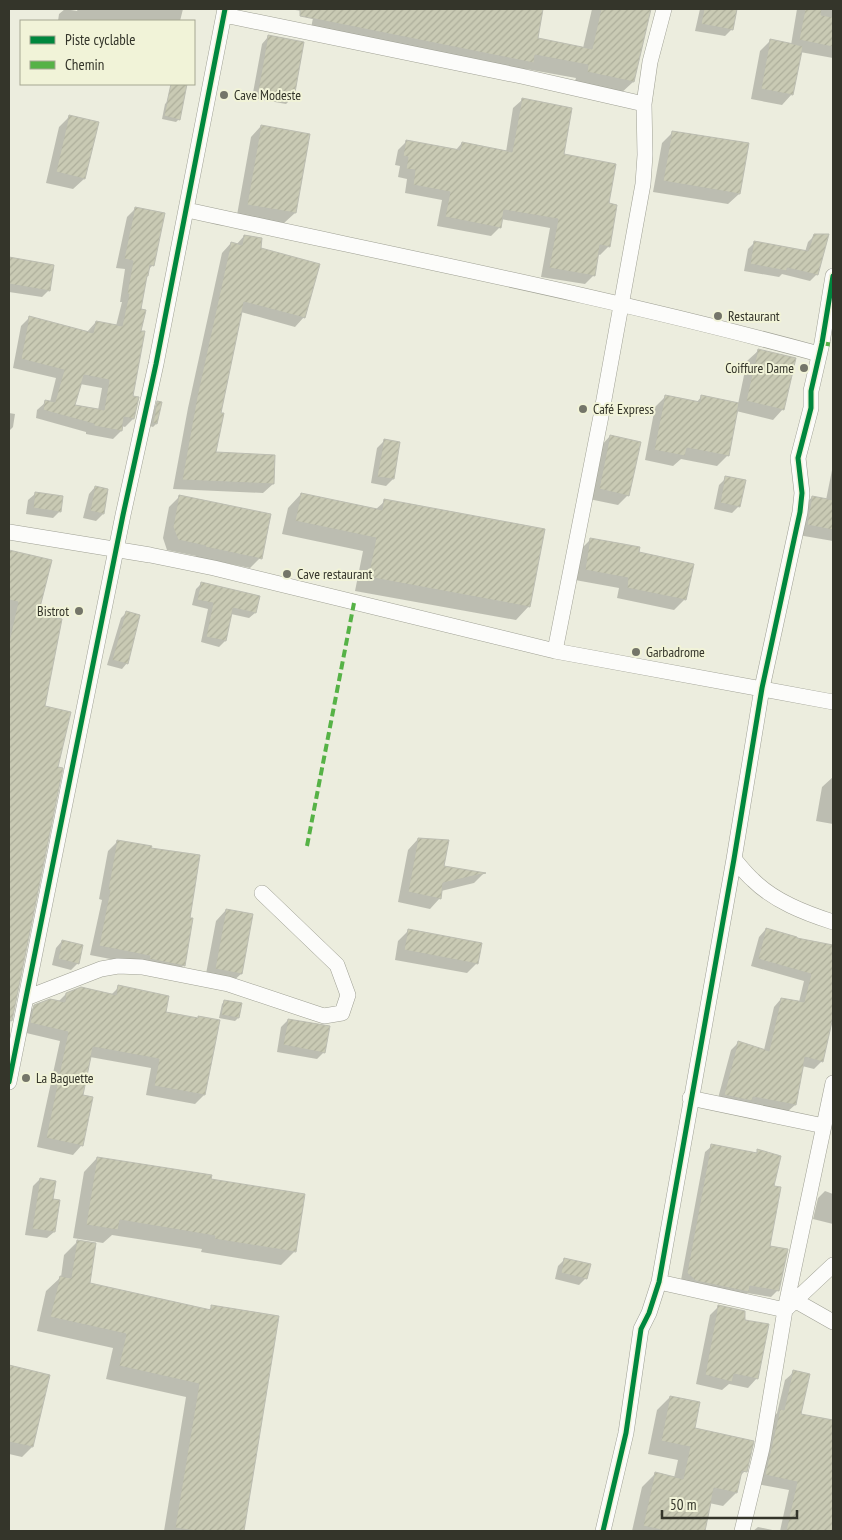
<svg xmlns="http://www.w3.org/2000/svg" width="842" height="1540" viewBox="0 0 842 1540" font-family="'PT Sans Narrow',sans-serif">
<defs>
<pattern id="building-hatch" width="6" height="6" patternUnits="userSpaceOnUse" patternTransform="scale(1.25)"><rect width="6" height="6" fill="#c9cab4"/><path d="M-1 1l2-2M0 6l6-6M5 7l2-2" fill="none" stroke="#adae9b"/></pattern>
</defs>
<rect width="100%" height="100%" fill="#ecedde"/>
<path fill="#0003" fill-rule="evenodd" d="M65,9l12,2 1,-2h105l-3,12h-122l1,-7z
M289,9h253l-5,30 46,9 9,-39h57l-16,73 -14,13 -45,-11 2,-6 -50,-9 -7,6 -209,-42 4,-20z
M700,9h35l-3,20 -7,7 -30,-5z
M797,9h36v49l-33,-6 -8,42 -10,11 -31,-6 9,-48 10,-10 21,4z
M268,37l25,60 -7,7 -34,-6 10,-54z
M522,100l40,55 45,49 2,42 -9,9 -3,-1 -4,22 -8,8 -44,-7 9,-49 -49,-9 -1,8 -9,9 -54,-10 5,-26 -37,-7 2,-14 -9,-2 2,-11 -5,-1 3,-15 8,-8 49,9 7,-8 44,9 7,-44z
M168,101l11,18 -3,3 -14,-3 3,-15z
M70,116l14,63 -11,10 -27,-6 13,-56z
M261,126l34,87 -11,10 -47,-8 14,-78z
M672,133l67,61 -11,10 -75,-12 9,-49z
M135,209l18,56 -5,5 -3,8 -6,32 1,22 -9,65 2,22 -8,8 -3,-1 -1,5 -8,8 -27,-5v-2l-50,-14 1,-8 9,-8h4l6,-24 -43,-10 8,-42 8,-8 58,14 9,-10 20,4 6,-24h-2l5,-33 -9,-1 11,-51zM80,384l22,4 -4,22 -24,-4z
M244,236l60,81 -9,10 -54,-15 -22,102 -4,39 58,31 -10,9 -90,-4 15,-81 34,-155 9,-10 5,2z
M814,236l3,38 -7,7 -28,-7 -3,3 -35,-6 4,-22 6,-6 51,9 3,-10z
M9,258l44,8 -4,24 -7,7 -33,-5z
M758,351l25,58 -10,11 -37,-9 -8,44 -11,11 -36,-7 -8,7 -28,-6 10,-53 11,-11 30,7 6,-7 36,8 9,-43z
M158,403l-2,21 -3,3 -3,-1 5,-20z
M9,413l6,1 -2,13 -4,4z
M610,436l18,59 -10,10 -29,-6 11,-52z
M384,441l15,2 -6,36 -7,7 -15,-3 6,-35z
M833,465v76l-35,-6 5,-28 9,-10 14,3z
M726,478l13,28 -7,7 -18,-4 5,-24z
M95,487l13,3 -5,24 -7,7 -13,-3 6,-24z
M35,494l25,17 -7,7 -27,-4 2,-14z
M301,494l74,16 10,-9 144,105 -13,14 -161,-29 8,-40 -81,-17 6,-26z
M179,497l81,61 -10,10 -54,-11v-1l-29,-6 -4,-12 6,-31z
M591,539l47,14 47,46 -11,11 -57,-12 2,-10 -44,-8 5,-30z
M9,551l41,10 -13,55 6,91 14,61 4,1 -52,260z
M201,584l54,29 -6,5 -18,-4 -6,27 -6,6 -18,-5 7,-33 -16,-4 4,-16z
M126,613l1,50 -5,6 -15,-4 14,-47z
M833,777v47l-17,-3 6,-34z
M418,839l25,28 40,7 -9,9 -33,8 -1,7 -10,11 -32,-7 10,-52z
M118,841l32,8 38,70 -4,46 -10,10 -33,-10 -51,-10 12,-55 -3,-1 9,-48z
M226,910l15,64 -11,10 -25,-5 11,-58z
M766,929l29,10 38,7v66l-11,49 -8,8 -12,-3 -7,39 -8,7 -70,-10 14,-52 7,-7 26,7 10,-43 7,-8 18,3 5,-21 -53,-15 8,-29z
M408,931l69,32 -10,10 -72,-13 3,-19z
M62,941l16,22 -7,7 -19,-5 4,-17z
M119,987l45,26 33,7 22,1 -15,74 -9,9 -49,-9 5,-27 -61,-11 -9,39v50l-8,9 -36,-8 23,-106 -38,-9 4,-17 9,-9 23,-4 8,-8 45,1z
M225,1001l16,3 -3,14 -3,3 -16,-3 3,-14z
M288,1020l36,32 -7,7 -40,-7 4,-25z
M712,1146l43,8 3,-3 14,36 -4,60 10,43 -7,7 -24,-4 -6,6 -60,-19 24,-128z
M97,1158l113,22 85,71 -14,14 -80,-13 1,-3 -90,-14 -9,8 -30,-5 11,-66z
M40,1179l11,21 3,32 -7,6 -22,-3 8,-49z
M825,1191l8,3v30l-20,-5 5,-21z
M78,1241l10,43 120,27 4,-5 65,11 -35,214h-78l22,-134 -80,-18 7,-31 -76,-17 9,-40 15,-14 3,-22z
M565,1259l21,19 -7,7 -24,-6 3,-13z
M719,1306l24,15 14,57 -9,10 -19,-4 -7,6 -26,-6 14,-69z
M9,1367l39,9 -16,71 -10,10 -13,-3z
M794,1372l6,43 33,6v110h-53l9,-41 -32,-6 14,-64 6,-7 8,-33z
M670,1397l23,32 52,42 -6,6 -3,16 -13,13 -14,-3 -6,28h-71l10,-44 13,-13 19,4 4,-18 -30,-6 9,-44z
M758,1527l19,4h-24z"/>
<path fill="url(#building-hatch)" stroke="#bcbdb1" fill-rule="evenodd" d="M300,9h243l-5,29 54,11 9,-40h50l-17,73 -47,-10 1,-7 -53,-10 -1,8 -234,-47z
M704,9h33l-4,21 -32,-6z
M805,9h17l-1,6 12,2v30l-34,-7z
M268,35l36,7 -10,56 -36,-7z
M770,39l33,7 -10,49 -32,-6z
M171,84h16l-7,36 -16,-4z
M522,98l50,10 -8,46 52,10 -7,39 8,2 -7,42 -10,-2 -5,31 -46,-8 9,-49 -54,-9 -3,18 -56,-11 5,-25 -37,-7 2,-15 -9,-1 2,-12 -5,-1 3,-16 54,10 2,-8 50,10z
M69,115l30,7 -14,57 -29,-7z
M261,125l49,9 -14,79 -49,-8z
M672,131l77,12 -9,51 -77,-13z
M135,207l30,6 -11,53 -4,-1 -2,11h-1l-6,33 5,1 -5,21h4l-12,65 6,1 -5,22 -10,-2 -2,14 -28,-5v-2l-51,-14 2,-10 10,2 9,-32 -43,-11 8,-43 64,17 3,-12 26,5 7,-32h-2l6,-33 -9,-2zM84,375l25,5 -5,30 -29,-5z
M814,234h15l-11,41 -31,-7v3l-37,-7 4,-23 54,10z
M244,235l18,3 -1,10 59,16 -15,54 -61,-16 -23,111h3l-8,39 59,3 -1,29 -92,-4 15,-83 34,-155 11,3z
M9,257l45,8 -4,26 -41,-7z
M758,349l38,9 -12,52 -38,-9z
M665,395l35,7 1,-7 38,8 -10,53 -42,-8 -2,8 -31,-6z
M157,401l5,1 -5,22 -4,-1z
M610,435l31,7 -12,54 -30,-7z
M384,439l16,3 -6,37 -17,-2z
M725,476l21,4 -6,27 -20,-4z
M95,486l13,3 -4,25 -14,-3z
M35,492l28,4 -2,16 -28,-4z
M301,493l81,17 2,-11 161,30 -15,78 -162,-30 8,-39 -81,-17z
M179,495l92,19 -9,45 -57,-12 1,-1 -28,-6 -5,-13z
M812,496l21,4v30l-26,-5z
M590,538l50,9 -1,5 55,12 -8,36 -59,-12 1,-10 -43,-8z
M9,550l43,10 -14,55 24,4 -17,87 26,6 -13,55 5,1 -51,253 -3,-1v-378l9,-40 -9,-2z
M201,582l59,14 -4,17 -23,-5 -7,33 -20,-4 7,-34 -16,-3z
M126,611l14,4 -12,49 -16,-4z
M418,838l31,2 -5,26 42,7 -43,10 -2,16 -33,-7z
M117,840l35,6 -1,2 49,7 -10,63h3l-8,48 -36,-7 1,-3 -51,-10 11,-56h-2z
M226,909l27,5 -11,60 -27,-5z
M766,928l31,9v1l36,7v72l-10,45 -18,-5 -9,48 -43,-8 -1,4 -28,-6 14,-54 31,10 12,-53 23,4 7,-28 -53,-15z
M408,929l74,14 -4,21 -74,-14z
M62,940l21,5 -4,19 -21,-5z
M118,985l51,11 -3,16 32,6v-2l22,4 -15,75 -51,-9 5,-27 -66,-12 -10,48 10,2 -10,49 -37,-8 22,-106 -38,-9 4,-18 16,-6 15,3 1,-9 15,-6 35,8z
M224,1000l18,3 -3,15 -18,-3z
M288,1019l42,7 -5,27 -42,-8z
M711,1144l46,9v-4l24,7 -7,30 7,1 -11,59 18,3 -9,42 -29,-5 -1,6 -53,-11 -9,-8z
M97,1157l115,18 -1,4 94,15 -9,58 -82,-13 1,-3 -95,-16 -2,10 -32,-5z
M40,1178l16,3 -3,18 7,1 -5,32 -23,-3z
M77,1240l19,3 -6,40 121,27v-5l68,11 -35,215h-47l-22,-3 24,-144 -80,-18 7,-32 -76,-17 10,-41 11,2z
M564,1258l27,6 -4,15 -26,-6z
M718,1305l27,6v9l24,4 -11,55 -24,-5 -2,8 -27,-7z
M9,1365l41,10 -17,72 -24,-5z
M793,1370l17,4 -9,40 32,6v111h-47l11,-49 -32,-7 15,-66 4,1z
M670,1396l30,6 -5,26 59,13 -7,31 -5,-1 -5,22 -23,-5 -9,43h-39l-23,-5 12,-54 28,7 7,-32 -29,-6z"/>
<g fill="none" stroke-linecap="round" stroke-linejoin="round">
<defs>
<path id="street" d="M224,15l297,61 123,28
M187,210c210,46 423,87 632,144
M9,532l141,23 64,13 341,83 278,51
M555,651l46,-235 42,-232 2,-29 -1,-51 6,-42 14,-53
M734,859c6,7 12,15 19,21 21,21 52,33 80,42
M26,998l75,-29 17,-3 24,1 86,17 96,32 18,-3 6,-18 -11,-30 -75,-72
M9,1082l114,-567 33,-151 69,-355
M690,1098l134,28
M659,1282l126,28 48,-45
M796,1301l37,21
M603,1531l23,-98 15,-104 8,-16 10,-31 75,-423 28,-171 38,-176 2,-19 -4,-35 13,-50v-17l11,-48 11,-67
M742,1531l20,-83 23,-138 48,-227"/>
</defs>
<use href="#street" stroke="#9fa094" stroke-width="16"/>
<use href="#street" stroke="#fcfcfa" stroke-width="15"/>
<path stroke="#56b246" stroke-width="4" stroke-dasharray="8 4" stroke-linecap="butt" d="M822,343l11,2
M307,846l47,-243"/>
<defs>
<path id="cycleway" d="M9,1082l114,-567 33,-151 69,-355
M603,1531l23,-98 15,-104 8,-16 10,-31 75,-423 28,-171 38,-176 2,-19 -4,-35 13,-50v-17l11,-48 11,-67"/>
</defs>
<use href="#cycleway" stroke="#f1f3d8" stroke-width="8"/>
<use href="#cycleway" stroke="#00873e" stroke-width="5"/>
</g>
<g fill="#747569" stroke="#f1f3d8" stroke-width="2">
<circle cx="224" cy="95" r="5"/>
<circle cx="718" cy="316" r="5"/>
<circle cx="804" cy="368" r="5"/>
<circle cx="583" cy="409" r="5"/>
<circle cx="287" cy="574" r="5"/>
<circle cx="79" cy="611" r="5"/>
<circle cx="636" cy="652" r="5"/>
<circle cx="26" cy="1078" r="5"/>
</g>
<g text-anchor="middle" stroke-width="4" stroke-linejoin="round" paint-order="stroke">
<g font-size="14" fill="#34352a" stroke="#f1f3d8" text-anchor="start">
<text x="234" y="100">Cave Modeste</text>
<text x="728" y="321">Restaurant</text>
<text x="794" y="373" text-anchor="end">Coiffure Dame</text>
<text x="593" y="414">Café Express</text>
<text x="297" y="579">Cave restaurant</text>
<text x="69" y="616" text-anchor="end">Bistrot</text>
<text x="646" y="657">Garbadrome</text>
<text x="36" y="1083">La Baguette</text>
</g>
</g>
<rect width="842" height="1540" fill="none" stroke="#34352a" stroke-width="20"/>
<rect x="20" y="20" width="175" height="65" fill="#f1f3d8" stroke="#a5a792"/>
<rect x="30" y="36" width="25" height="8" fill="#00873e" stroke="#a5a792"/>
<text x="65" y="45" font-size="15" fill="#34352a">Piste cyclable</text>
<rect x="30" y="61" width="25" height="8" fill="#56b246" stroke="#a5a792"/>
<text x="65" y="70" font-size="15" fill="#34352a">Chemin</text>
<path d="M662 1510v8h135v-8" fill="none" stroke="#34352a" stroke-width="2.5"/>
<text x="670" y="1510" font-size="15" fill="#34352a" stroke="#f1f3d8" stroke-width="4" paint-order="stroke">50 m</text>
</svg>
